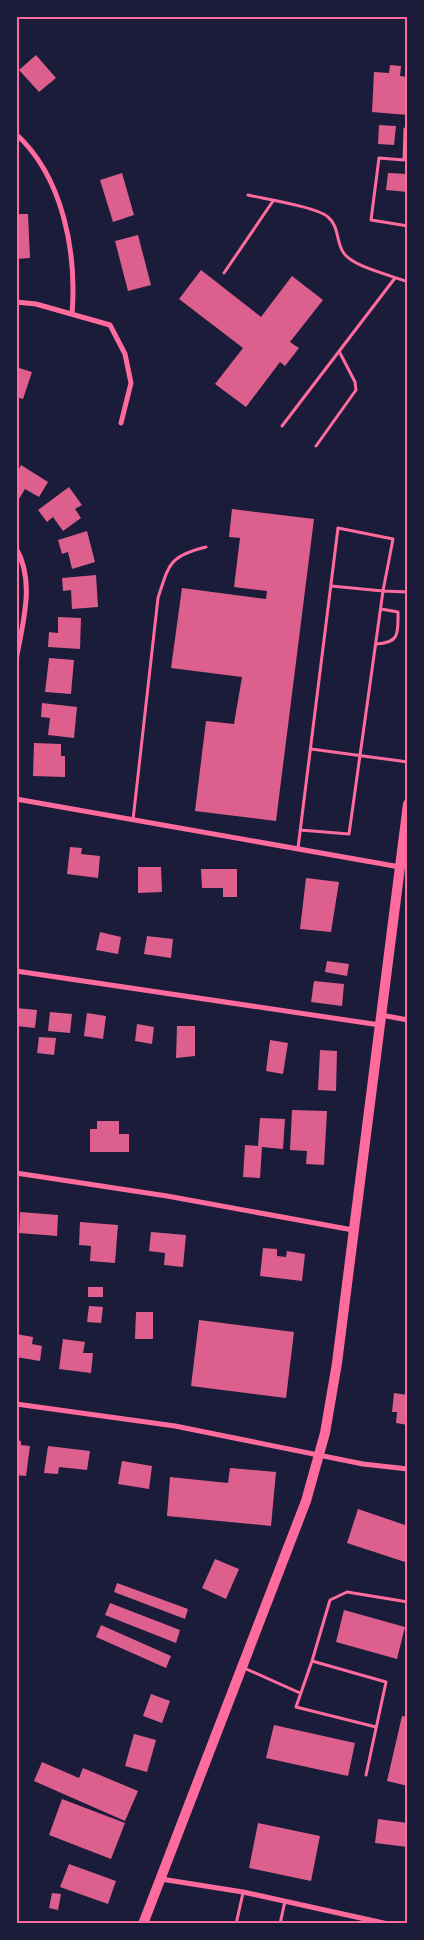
<svg xmlns="http://www.w3.org/2000/svg" width="424" height="1940" viewBox="0 0 424 1940" font-family="Montserrat,sans-serif">
<rect width="100%" height="100%" fill="#1b1b3a"/>
<path fill="#dd5f8e" d="M36,55l20,23 -17,14 -20,-22z
M390,65l11,1 -1,10 8,1v38l-36,-3 2,-40 15,1z
M379,125l17,1 -2,19 -16,-1z
M122,173l12,42 -21,7 -13,-42z
M388,173l20,1v18l-22,-2z
M16,214h12l2,44 -14,1z
M138,235l13,50 -23,6 -13,-50z
M201,270l60,47 31,-41 31,24 -33,42 9,6 -14,18 -5,-4 -34,45 -31,-23 28,-36 -64,-49z
M16,367l16,5 -9,27 -7,-2z
M21,465l27,17 -9,15 -14,-8 -6,10 -3,-2v-23z
M69,487l13,18 -7,4 6,9 -18,13 -10,-14 -6,5 -9,-12z
M232,509l82,10 -38,302 -81,-10 11,-90 28,3 8,-47 -71,-9 11,-80 84,11 1,-8 -33,-4 6,-49 -11,-1z
M87,531l8,31 -23,7 -4,-17 -6,2 -4,-14z
M96,575l2,32 -26,2 -1,-19 -8,1 -1,-13z
M58,617l23,1 -1,31 -32,-2 1,-15 9,1z
M49,658l25,2 -3,34 -26,-2z
M42,703l35,4 -3,31 -26,-3 2,-17 -9,-1z
M34,743l27,1v12h4v21l-32,-1z
M70,847l12,1 -1,6 19,2 -2,22 -31,-4z
M138,867h23l1,25 -24,1z
M201,869h36v28h-14v-9h-21z
M306,878l33,4 -8,50 -31,-3z
M100,932l21,5 -3,17 -22,-4z
M147,936l26,3 -2,19 -27,-4z
M327,961l22,3 -2,12 -22,-4z
M314,981l30,3 -2,22 -31,-4z
M16,1008l21,2 -2,18 -19,-2z
M50,1012l22,2 -2,19 -22,-2z
M87,1013l19,3 -3,23 -19,-3z
M137,1024l17,3 -2,17 -17,-3z
M177,1026h18v30l-19,2z
M39,1037l17,1 -2,17 -17,-2z
M270,1040l18,3 -5,31 -17,-3z
M320,1050l17,1 -1,40 -18,-1z
M292,1110l35,1 -3,54 -18,-1 1,-13 -17,-1z
M260,1118l25,1 -2,30 -21,-2 -2,31 -17,-1 2,-32 13,1z
M97,1121h22v13h10v18h-39v-23h7z
M20,1212l38,3 -1,21 -38,-3z
M80,1222l38,3 -3,38 -25,-2 1,-15 -12,-1z
M151,1232l35,3 -3,32 -19,-2 1,-12 -16,-2z
M263,1248l14,1v7l9,1 1,-6 18,3 -3,27 -42,-5z
M88,1287h15v10h-15z
M89,1306l14,1 -2,16 -14,-1z
M136,1312h17v27h-18z
M199,1320l95,12 -8,66 -95,-12z
M16,1334l17,3 -1,7 10,2 -2,15 -24,-4z
M63,1339l22,3 -2,11h10l-2,20 -32,-4z
M394,1393l14,2v30l-12,-2 1,-11h-5z
M16,1440l5,1v4l9,1 -4,30 -10,-1z
M48,1446l42,5 -3,19 -28,-3 -1,7 -14,-1z
M122,1461l30,5 -3,23 -31,-5z
M230,1468l46,4 -5,54 -104,-10 3,-39 58,6z
M358,1509l50,17v37l-61,-20z
M215,1559l24,10 -13,30 -24,-11z
M117,1583l71,26 -3,10 -71,-27z
M110,1603l70,27 -4,13 -71,-28z
M344,1610l61,17 -8,32 -61,-17z
M101,1625l70,31 -5,12 -70,-31z
M151,1694l19,7 -8,22 -19,-7z
M402,1716l6,1v69l-21,-5z
M274,1725l81,18 -7,33 -82,-18z
M134,1734l22,6 -9,32 -22,-6z
M42,1762l37,16 4,-10 55,23 -13,30 -91,-40z
M62,1799l63,24 -14,36 -62,-24z
M378,1819l30,4v24l-33,-4z
M258,1823l62,13 -9,45 -62,-13z
M69,1864l47,17 -8,23 -48,-17z
M52,1893l9,1 -3,16 -9,-2z"/>
<g fill="none" stroke-linecap="round" stroke-linejoin="round">
<path stroke="#ff6b9d" stroke-width="3" d="M408,129h-3l-1,31 -25,-2 -8,62 37,6
M248,195c17,4 69,12 80,22 11,9 8,24 15,35 9,15 48,23 65,30
M224,273l49,-72
M282,426l113,-148
M316,446l40,-56 -1,-8 -16,-31
M376,644c24,-1 22,-11 22,-32l-17,-3
M311,749l97,13
M133,820l25,-222c11,-34 11,-42 48,-51
M300,830l49,4 34,-243 -52,-5
M298,848l40,-320 55,11 -10,52 25,1
M312,1661l18,-61 17,-8 61,10
M244,1668l56,25
M366,1775l20,-93 -74,-21 -16,46 80,20
M236,1924l7,-31
M280,1924l5,-23"/>
<path stroke="#ff6b9d" stroke-width="5" d="M16,134c47,43 61,118 56,180
M16,302l20,2 74,21 15,29 6,29 -10,40
M16,548c20,35 6,76 0,113
M16,799l384,68
M16,971l364,54
M381,1015l27,5
M16,1173l151,23 186,34
M16,1404l159,22 188,38 45,5
M161,1879l82,13 145,32"/>
<path stroke="#ff6b9d" stroke-width="10" d="M143,1924l163,-423 19,-68 12,-70 71,-559"/>
</g>
<rect width="424" height="1940" fill="none" stroke="#1b1b3a" stroke-width="35"/>
<rect x="18" y="18" width="388" height="1904" fill="none" stroke="#ff6b9d" stroke-width="2"/>
</svg>
